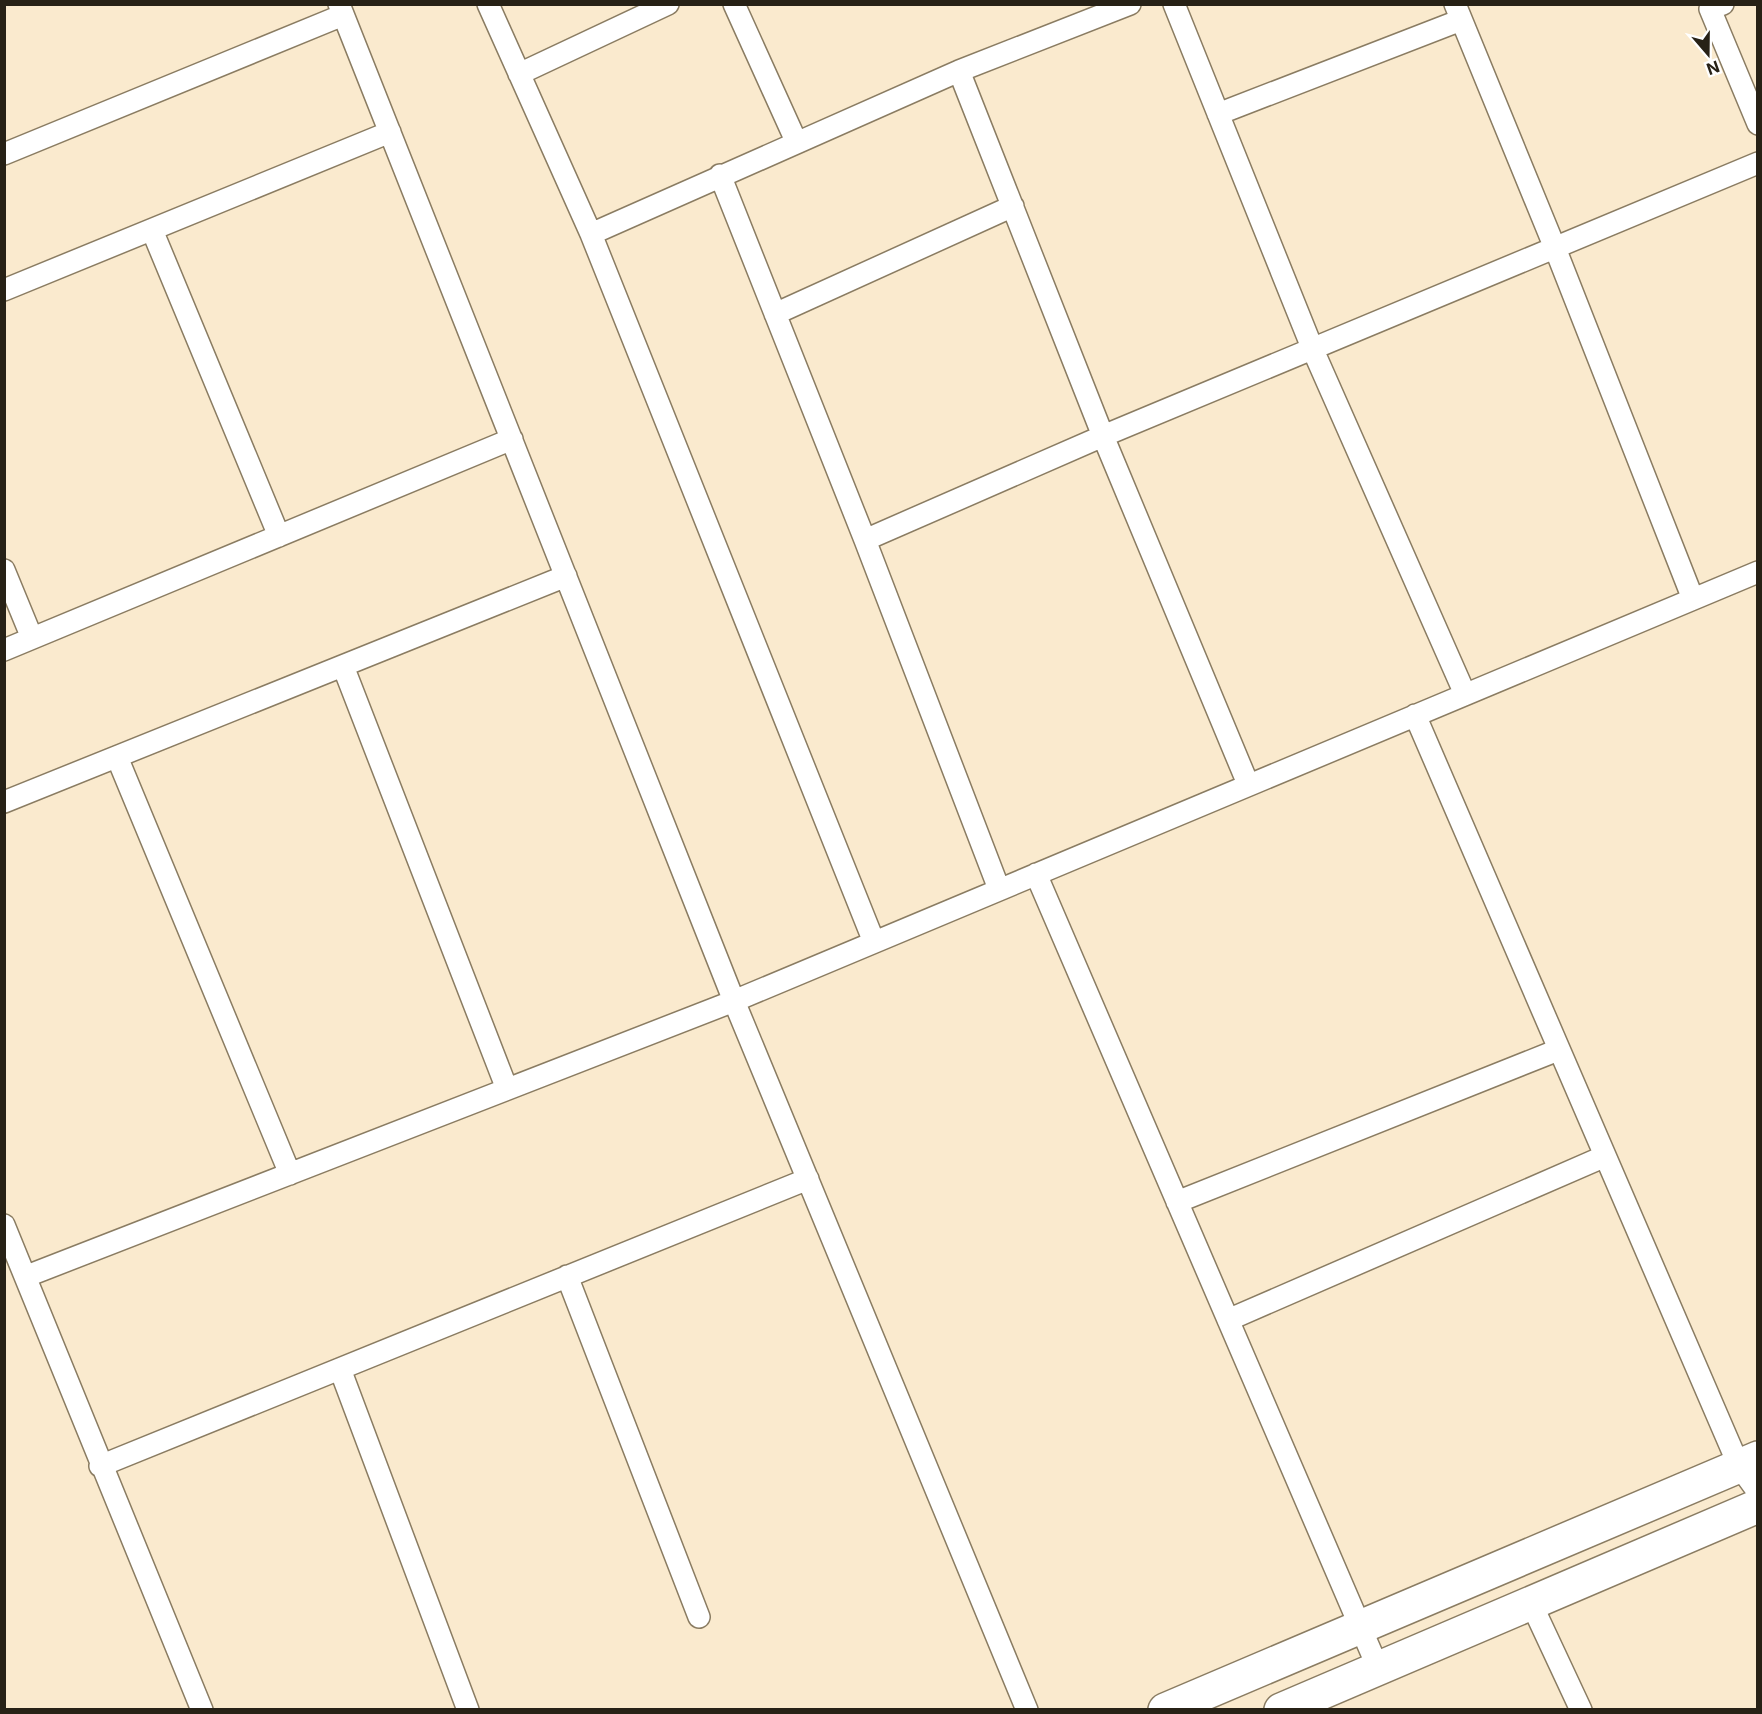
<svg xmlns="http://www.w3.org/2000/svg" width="1762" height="1714" viewBox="0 0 1762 1714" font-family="Inter,sans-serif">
<rect width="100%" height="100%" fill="#faeace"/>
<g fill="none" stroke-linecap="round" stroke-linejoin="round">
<defs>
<path id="service" d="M339,4l395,997 293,709
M488,4l103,230 283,708
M734,4l62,137
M1174,4l139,346 152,344
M1455,4l100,244 138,351
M1723,4l-13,5 48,115
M959,71l144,365 145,348
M519,74l149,-70
M1218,114l243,-94
M4,154l339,-139
M720,175l145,365 134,349
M152,230l127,306
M591,234l368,-163 171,-67
M4,290l386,-158
M775,314l238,-108
M865,540l238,-104 655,-273
M4,570l28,68
M4,650l508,-211
M343,666l164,423
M1415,715l324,751 19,26
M117,757l173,417
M4,802l562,-226
M1036,874l342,794
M1177,1202l381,-152
M4,1225l198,485
M27,1276l707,-275 1024,-429
M567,1276l132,341
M1228,1320l375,-163
M340,1369l128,341
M100,1466l708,-287
M1531,1603l50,107"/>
<path id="minor" d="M1165,1710l593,-252
M1281,1710l477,-204"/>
</defs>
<use href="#service" stroke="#8a7c62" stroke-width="24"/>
<use href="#minor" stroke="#8a7c62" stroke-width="36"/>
<use href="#service" stroke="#fff" stroke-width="21"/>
<use href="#minor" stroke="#fff" stroke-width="33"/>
</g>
<rect width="1762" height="1714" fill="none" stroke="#272116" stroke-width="12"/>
<g transform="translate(1708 54) rotate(160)" stroke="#ffffff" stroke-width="4.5" paint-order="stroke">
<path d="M0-4.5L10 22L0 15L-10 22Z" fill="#272116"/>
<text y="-9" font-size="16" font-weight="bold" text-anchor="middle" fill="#272116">N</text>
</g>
</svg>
